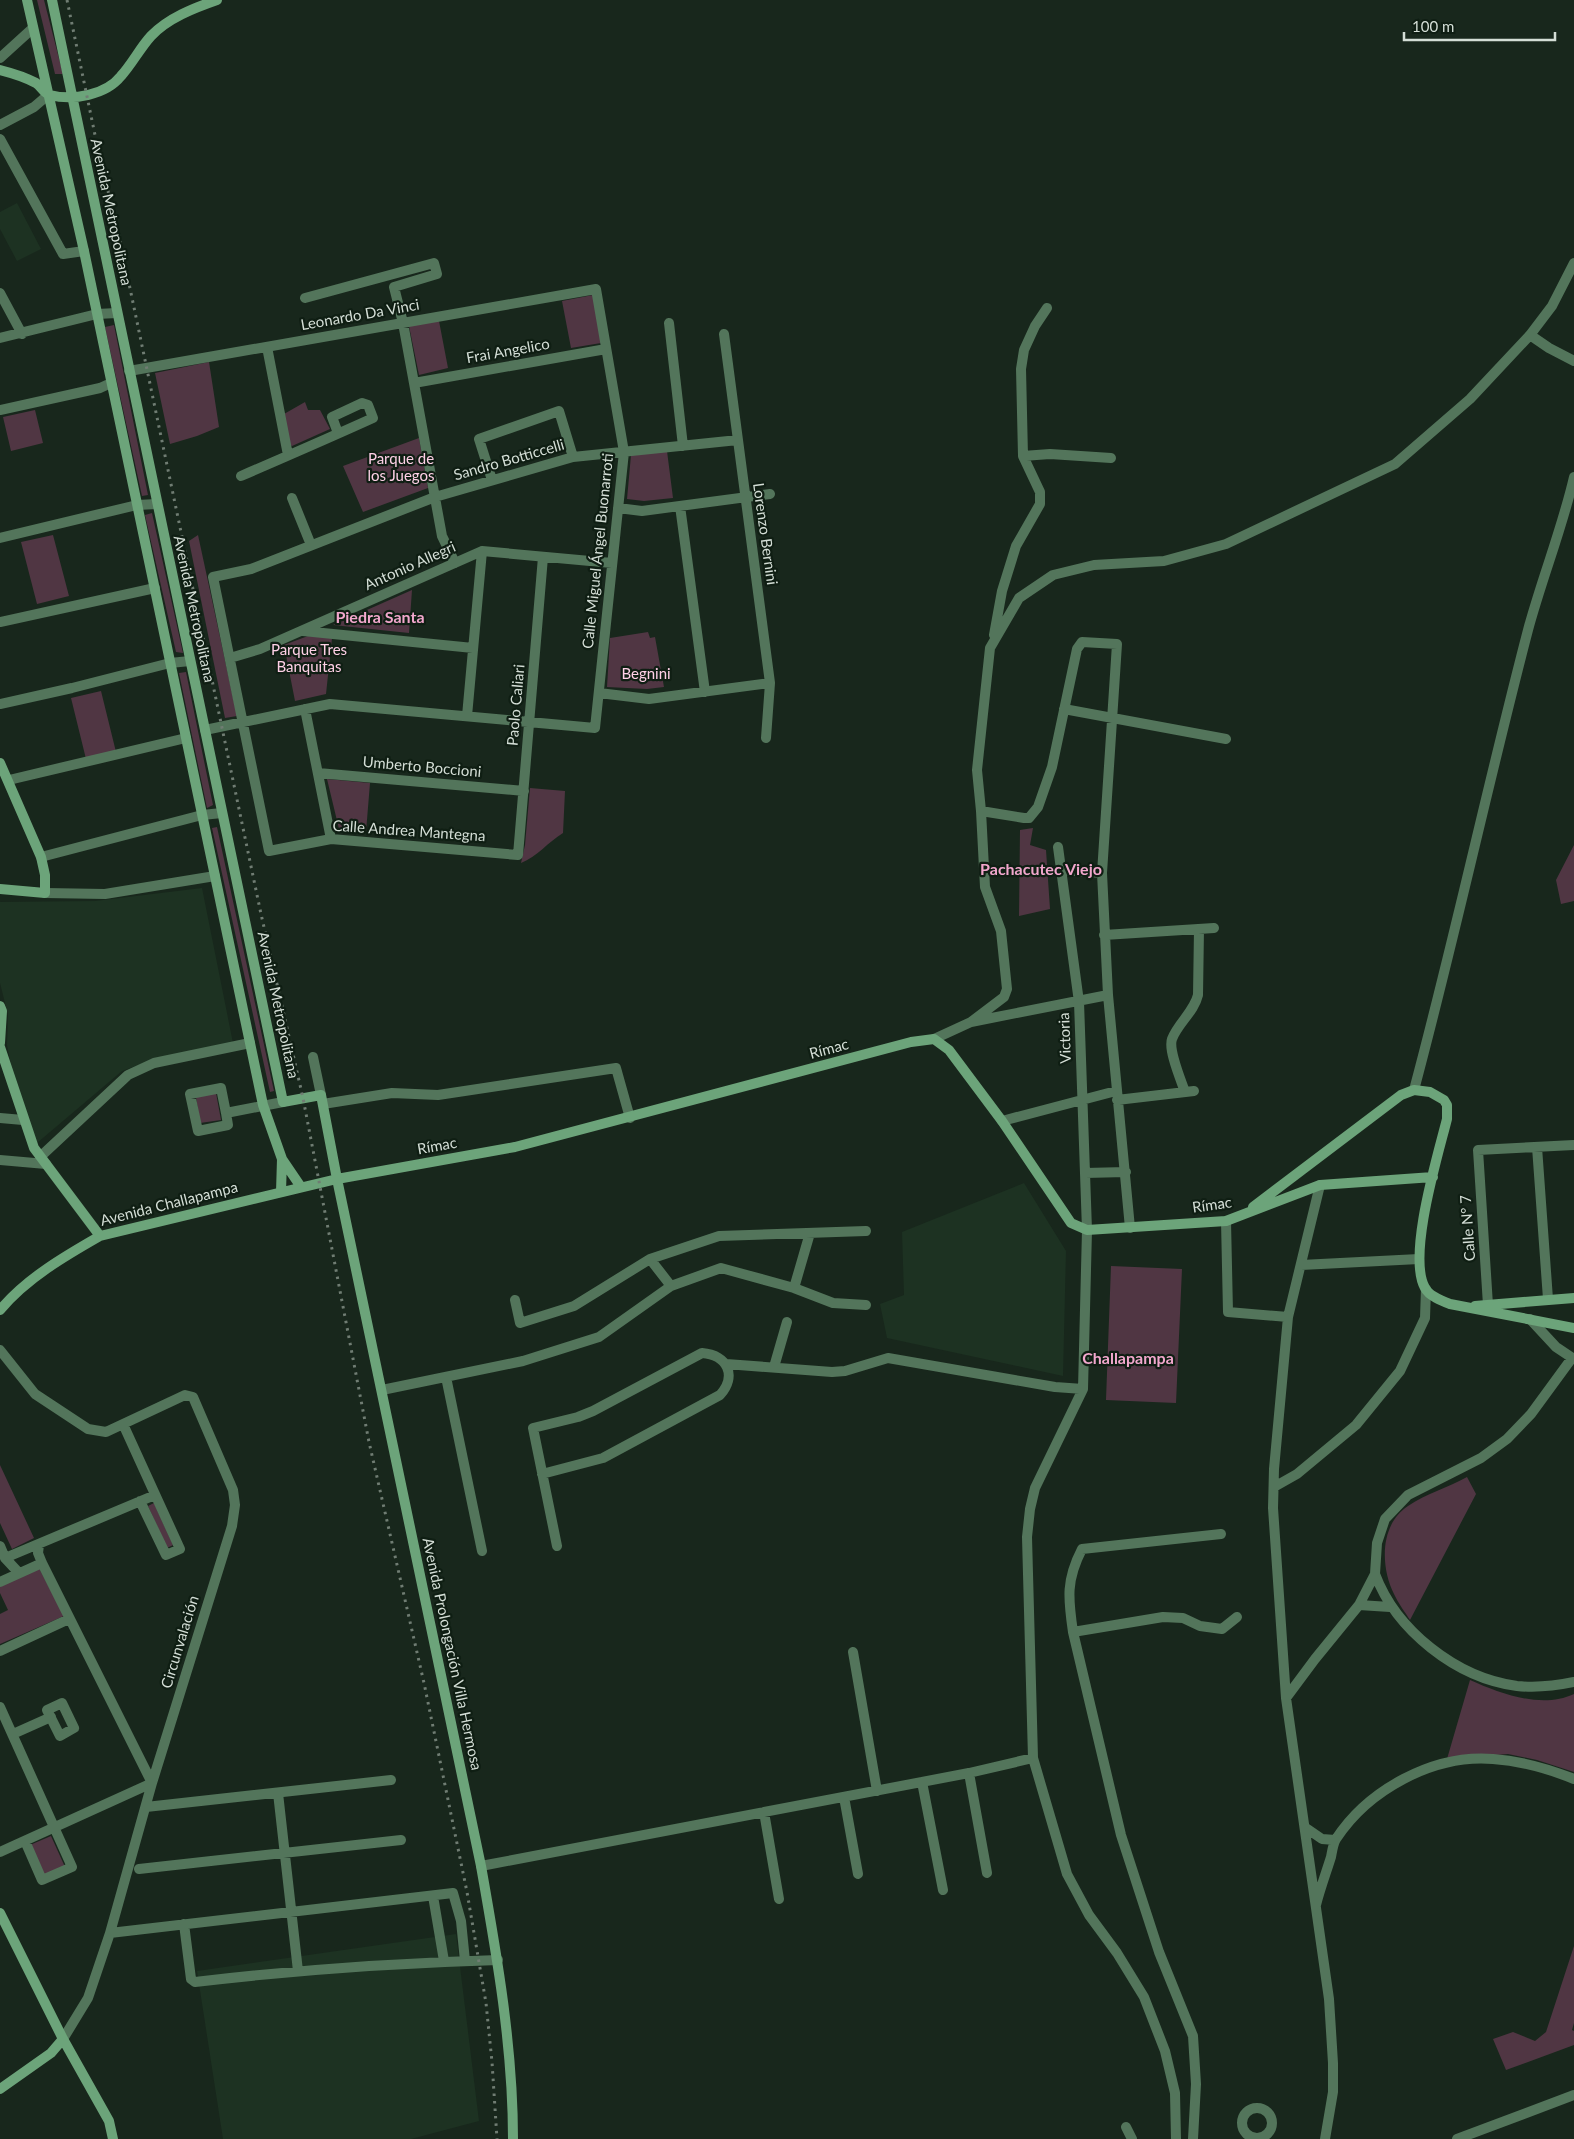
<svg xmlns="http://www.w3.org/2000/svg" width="1574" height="2139" viewBox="0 0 1574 2139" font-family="Lato,sans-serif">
<rect width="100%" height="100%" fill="#18271c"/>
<path fill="#1d3222" d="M17,203l24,46 -24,12 -17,-32v-17z
M202,888l31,155 -78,16 -33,12 -85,72 -24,-68 -6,-30 1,-30 -8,-32v-81l95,-1z
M1024,1183l42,68 -3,125 -176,-38 -7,-34 24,-9 -2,-63z
M456,1934l23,187 -68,18h-188l-26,-168z"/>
<path fill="#503643" d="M37,0h7l19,74h-8z
M593,295l8,48 -30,5 -9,-47z
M439,321l9,47 -29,7 -10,-49z
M114,325l34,170 -6,1 -37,-169z
M209,362l10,65 -22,9 -27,8 -15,-71z
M305,402l3,8h12l10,19 -38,17 -3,-2 -5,-30z
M35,410l8,33 -32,8 -8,-34z
M419,438l9,50 -65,24 -20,-46z
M667,451l6,47 -29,3 -17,-2 4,-44z
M152,513l31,140 -7,-1 -31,-137z
M53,535l16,61 -32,8 -16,-62z
M198,535l39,181 -12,2 -36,-177z
M412,590l-3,43 -76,-8z
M648,632l2,6 5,-1 9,50 -17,2 -40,-2 3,-49z
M308,636l24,2 -6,56 -31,7 -11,-56z
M186,672l27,133 -6,3 -28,-135z
M101,691l15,61 -30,7 -15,-61z
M327,779l43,4 -4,49 -27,-3z
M530,788l35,3 -2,42c-15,9 -26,24 -42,30l4,-18z
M217,827l57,264 -4,1 -58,-264z
M1033,828l-3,17 16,5 4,59 -31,7 1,-86z
M1574,845v56l-13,3 -5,-24z
M216,1093l5,27 -21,3 -4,-26z
M1111,1266l71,3 -6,134 -70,-3z
M0,1465l34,73 -22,11 -12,-26z
M1467,1477l9,17 -66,126c-5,-8 -12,-17 -16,-26 -14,-28 -14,-70 14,-88 19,-13 40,-18 59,-29z
M154,1503l19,42 -6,3 -19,-42z
M39,1568l25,48 -64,28v-30l8,-4 -8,-17v-8z
M1470,1680c31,14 72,29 104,14v78l-37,-12 -29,-6 -61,5z
M51,1836l14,31 -21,9 -14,-31z
M1574,1946v77l-2,7 2,1v14l-68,25 -13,-31 20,-7 22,9 11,-9z"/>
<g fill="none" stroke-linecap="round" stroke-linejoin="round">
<path stroke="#53755b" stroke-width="10" d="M0,58l33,-30
M0,125l34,-18 14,-12
M0,139l63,115 21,-3
M0,293l22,41
M305,298l129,-35 3,11 -43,13 9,36 39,213 13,27
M669,323l14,123
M724,334l46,349 -4,55
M1530,335l19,13 25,13
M0,338l97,-24 20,-1
M267,347l21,108
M129,371l467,-82 28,163 -29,276 -265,-24 -125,26
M414,383l192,-34
M0,410l100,-22 11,-5
M1023,456l27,-2 61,4
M241,476c44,-19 88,-38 132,-58l-5,-13 -6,-2 -30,14 6,16
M492,480l-13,-41 80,-28 14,46
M292,498l19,47
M680,506l25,186
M618,508l24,3 128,-17
M0,538l137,-33 20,-1
M543,557l-25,298 -187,-16 -62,12 -56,-274 38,-8 184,-72 138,-40 165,-17
M0,622l155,-34
M303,631l170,17
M994,635l8,-44 14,-45 24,-42v-12l-17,-36 -2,-87 3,-19 11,-24 12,-18
M230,658l30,-9 222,-98 130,12
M599,693l50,6 121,-16
M0,704l72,-16 98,-25 20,-2
M305,709l26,130
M1064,709l162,30
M467,716l15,-165
M318,773l206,18
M9,780l177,-42
M981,811l43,7h5l9,-11 14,-40 25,-118 5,-7 35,2 -15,229 6,122 22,233
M1058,847l21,155 8,228 -4,159 -48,99 -5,21 -3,28 6,221 34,116 22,41 28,38 27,44 21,54 10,42 1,46
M41,857l161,-42 20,-2
M1061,870l41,3
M45,893l60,1 110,-18
M1104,935l110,-7
M971,1022l33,-25 3,-8 -6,-58 -16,-44 -4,-76 -4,-41 13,-122 29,-50 34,-23 41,-10 70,-4 62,-17 169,-80 75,-65 60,-64 22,-29 22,-43
M934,1039l37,-17 137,-27
M313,1057l8,38
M1414,1090c41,-153 74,-307 114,-460 14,-52 34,-101 46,-153
M1185,1092c-4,-12 -17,-42 -13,-53 6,-16 22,-27 26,-44l1,-66
M1117,1100l77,-9
M323,1104l69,-11 46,2 178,-27 14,50
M226,1113l2,12 -30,6 -8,-37 31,-6 5,25 57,-11
M0,1118l23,2
M1002,1121l114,-30
M1537,1147l11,152
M40,1157l88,-82 26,-12 96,-20
M0,1160l46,4
M1085,1173l41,-1
M1320,1185l-32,132 -14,152 -1,39 13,190 43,301 4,64v29l-8,47
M1226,1221l2,91 60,5
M650,1259l21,27
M1301,1265l118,-6
M794,1288l16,-55
M515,1300l5,23 54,-17 76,-47 69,-23 147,-5
M1488,1305l-10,-155 96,-5
M1530,1319l26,28 18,12
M0,1350l35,44 53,35 18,3 79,-37 8,2 40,93 2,15 -3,21 -80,257 -42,150 -22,65 -25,41
M726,1364l106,8 13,-1 43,-13 167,29 28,2
M774,1367l13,-45
M446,1377l36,174
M382,1390l141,-29 76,-24 72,-51 50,-18 73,20 39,15 33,2
M123,1424l57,125 -14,6 -26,-54
M542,1474l61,-16 117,-63c17,-19 8,-40 -18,-42l-109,58 -15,6 -45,11 24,118
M1274,1487l23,-13 59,-49 44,-54 25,-53 1,-29
M39,1545l-1,8 4,10 110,220
M0,1546l5,12 14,15
M5,1558l150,-63
M1375,1574c21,56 81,104 142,112 19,2 38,0 57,-4
M0,1582l42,-19
M1359,1605l31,2
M1073,1632l90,-15 20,1 17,8 22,3 15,-12
M0,1651l69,-32
M853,1652l24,139
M1286,1698l29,-39 44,-54 16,-31 2,-31 8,-24 23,-24 73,-37 26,-19 24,-25 41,-56
M62,1703l12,25 -14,8 -13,-26z
M0,1707l72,160 -30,13 -17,-39
M13,1734l38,-17
M969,1773l18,100
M922,1782l21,108
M278,1793l20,178
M844,1797l14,77
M146,1807l245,-27
M764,1812l15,87
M1306,1828l16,11 13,1
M0,1852l152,-69
M481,1866l488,-93 64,-15
M139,1869l262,-29
M433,1896l11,65
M1316,1905c4,-16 10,-32 15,-48 1,-5 2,-13 5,-18 32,-49 97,-85 157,-80 27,2 56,10 81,20
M184,1924l7,55 4,3c101,-12 201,-19 303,-22
M110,1933l343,-40 8,28 4,40
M1242 2123a15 15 0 1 1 30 0a15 15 0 1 1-30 0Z
M1126,2127l6,12
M1193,2139l3,-55 -3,-48 -34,-84 -38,-117 -48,-203c-5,-34 -7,-52 9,-83l139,-15
M1457,2139l117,-44"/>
<path stroke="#6ca47a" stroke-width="10" d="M27,0l57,251 179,854 19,54 19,28
M52,0l231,1102 38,-7 16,84 144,687c16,90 32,181 32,273
M0,70c12,3 25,7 36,13 5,3 8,11 14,12 23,6 56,0 71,-19 11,-12 19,-28 30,-40 17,-18 43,-28 66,-36
M0,763l41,94 4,18v18l-45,-4
M0,1006l2,5 -2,32
M0,1047l34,101 66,88
M281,1192l1,-33
M1253,1207l148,-112 13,-5 16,2 14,8 3,5v14c-9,36 -40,137 -22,169 4,8 17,13 25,16l124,24
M1475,1306l99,-8
M0,1310c27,-32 65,-54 100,-74l237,-57 178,-32 396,-105 23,-3 15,11 53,71 69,102 16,7 139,-9 94,-36 113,-8
M0,1913l63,126 46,82 4,18
M0,2089l51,-36 12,-14"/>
<path stroke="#707d73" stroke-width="3" stroke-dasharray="2.5 5" stroke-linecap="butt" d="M67,0l33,159 18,72 143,683 42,184 66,344 55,241 43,209 19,111 6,59 5,77"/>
</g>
<g text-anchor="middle" stroke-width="4.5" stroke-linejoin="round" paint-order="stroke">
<g font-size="15" fill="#d4ded6" stroke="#0f1e13">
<text transform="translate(111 212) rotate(78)" y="5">Avenida Metropolitana</text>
<text transform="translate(360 315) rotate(-10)" y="5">Leonardo Da Vinci</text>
<text transform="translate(508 351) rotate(-10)" y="5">Frai Angelico</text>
<text transform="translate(509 460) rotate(-16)" y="5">Sandro Botticcelli</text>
<text transform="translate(765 534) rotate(82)" y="5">Lorenzo Bernini</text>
<text transform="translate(598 551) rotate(-84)" y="5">Calle Miguel Ángel Buonarroti</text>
<text transform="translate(410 566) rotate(-24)" y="5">Antonio Allegri</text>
<text transform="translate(194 609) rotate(78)" y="5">Avenida Metropolitana</text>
<text transform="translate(516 705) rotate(-85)" y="5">Paolo Caliari</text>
<text transform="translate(422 767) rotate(5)" y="5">Umberto Boccioni</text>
<text transform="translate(409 831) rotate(4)" y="5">Calle Andrea Mantegna</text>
<text transform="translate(278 1005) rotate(78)" y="5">Avenida Metropolitana</text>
<text transform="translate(1065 1038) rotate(-92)" y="5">Victoria</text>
<text transform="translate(829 1049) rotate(-15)" y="5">Rímac</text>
<text transform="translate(437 1146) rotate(-10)" y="5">Rímac</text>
<text transform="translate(169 1204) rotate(-14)" y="5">Avenida Challapampa</text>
<text transform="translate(1212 1205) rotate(-8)" y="5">Rímac</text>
<text transform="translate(1468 1228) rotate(-94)" y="5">Calle N° 7</text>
<text transform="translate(180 1642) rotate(-73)" y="5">Circunvalación</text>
<text transform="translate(452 1654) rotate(78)" y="5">Avenida Prolongación Villa Hermosa</text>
</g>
<g font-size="15" fill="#fed0e6" stroke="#0f1e13">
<text x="401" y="464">Parque de<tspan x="401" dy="17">los Juegos</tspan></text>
<text x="309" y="655">Parque Tres<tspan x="309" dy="17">Banquitas</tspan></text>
<text x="646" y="679">Begnini</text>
</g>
<g font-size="16" font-weight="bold" fill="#f2a7cd" stroke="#0f1e13">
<text x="380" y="623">Piedra Santa</text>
<text x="1041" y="875">Pachacutec Viejo</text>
<text x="1128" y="1364">Challapampa</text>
</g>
</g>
<path d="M1404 32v8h151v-8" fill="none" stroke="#d4ded6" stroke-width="2.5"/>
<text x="1412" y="32" font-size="15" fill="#d4ded6" stroke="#0f1e13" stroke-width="4" paint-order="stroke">100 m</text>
</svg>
